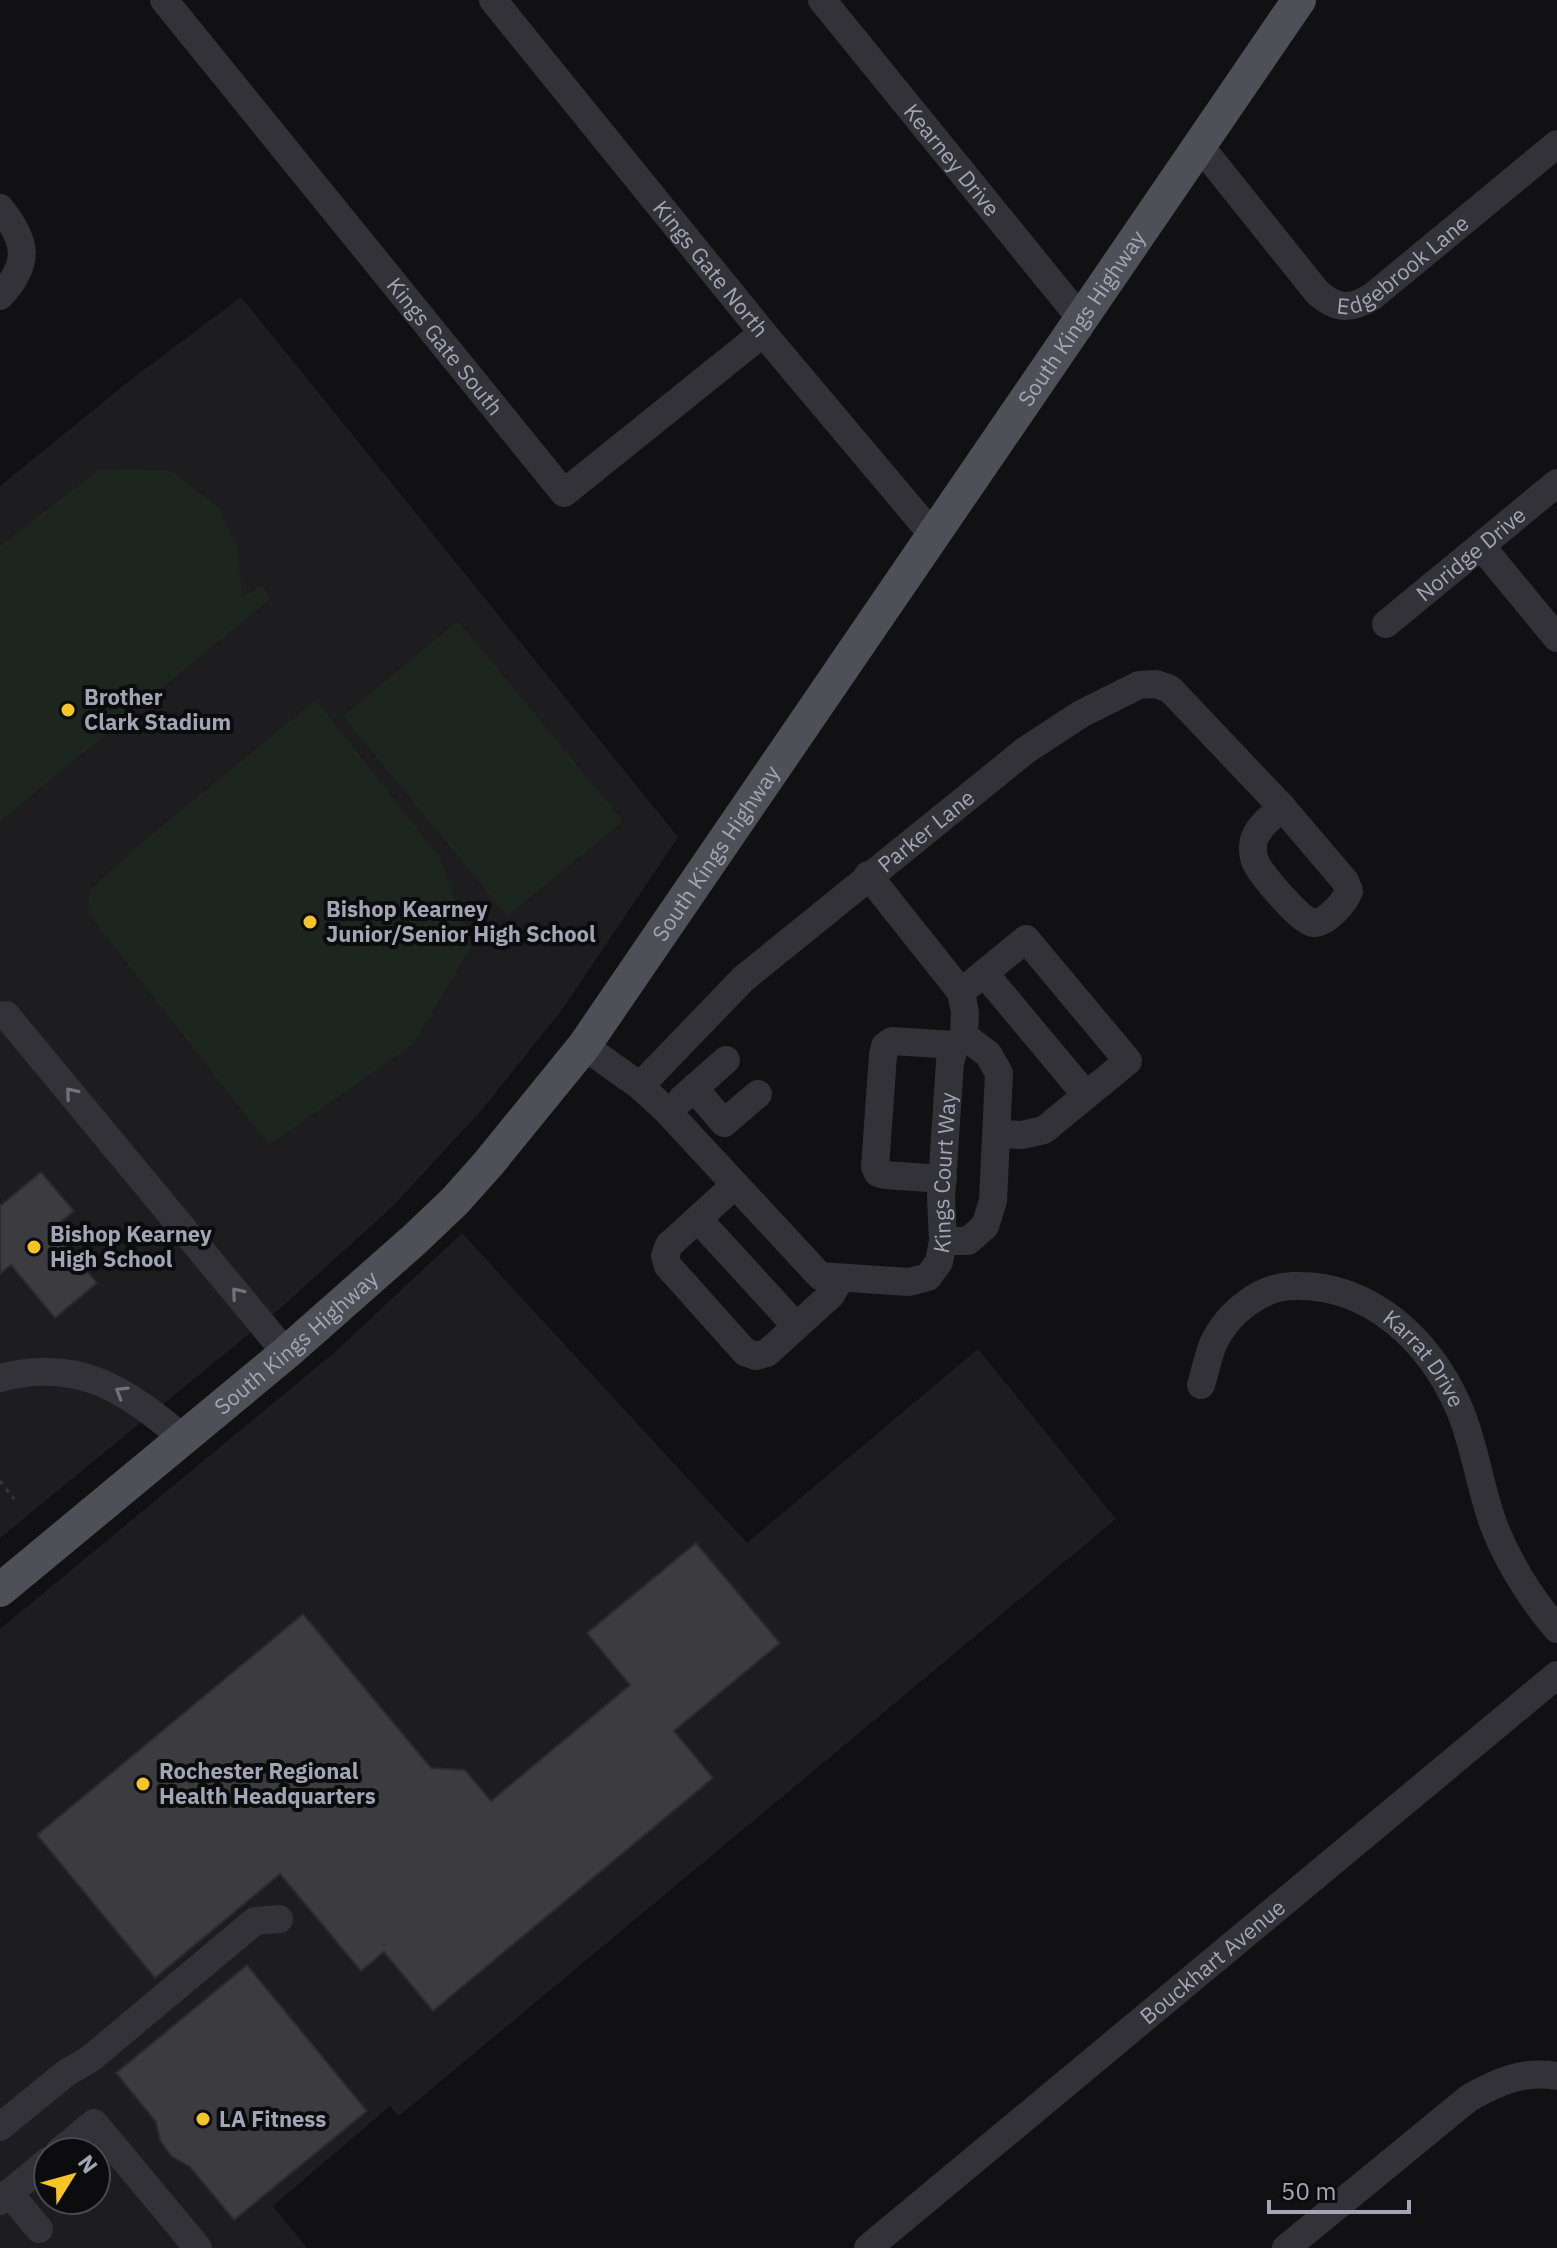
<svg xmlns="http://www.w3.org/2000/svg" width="1557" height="2248" viewBox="0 0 1557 2248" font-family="'IBM Plex Sans',sans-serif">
<rect width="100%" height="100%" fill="#111113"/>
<path fill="#1d1d20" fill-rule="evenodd" d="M241,297l437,540 -114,170 -83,104 -88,95 -111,101 -282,231v-1052l133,-108z
M462,1233l285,310 231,-194 138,170 -717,597 -9,-10 -117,100 34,42h-307v-619l335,-277zM48,2152h48v48h-48z"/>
<path fill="#1d251f" d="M100,469l70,1 48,37 20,43 4,48 20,-13 8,14 -270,222v-275z
M458,621l165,200 -116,95 -164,-200z
M316,700l124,158 31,89 -59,98 -143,100 -181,-232 1,-22 50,-46z"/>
<path fill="#3b3b40" stroke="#2b2b2f" stroke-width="2" d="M41,1172l33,39 -22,18 45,54 -42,35 -44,-53 -11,9v-68z
M696,1543l84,100 -106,88 39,47 -280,233 -49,-59 -23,19 -81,-97 -125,104 -118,-143 266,-221 128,154 34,2 26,31 139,-116 -43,-52z
M247,1965l120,146 -133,109 -44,-53 -19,-11 -11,-16 -4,-18 -40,-49z"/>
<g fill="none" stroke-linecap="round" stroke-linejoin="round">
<path stroke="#38393f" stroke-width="3" stroke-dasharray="4 6" stroke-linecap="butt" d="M0,1481l14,18"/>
<g stroke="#323238" stroke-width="28">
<path id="s1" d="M164,0l400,493 199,-160"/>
<path id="s2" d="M493,0l270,333 170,202"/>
<path id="s3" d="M822,0l260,320"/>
<path id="s4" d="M1200,146l117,146c20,18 34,18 56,4l184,-152"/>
<path d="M0,208c27,33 31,55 0,88"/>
<path d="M1481,546l76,92"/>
<path id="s5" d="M1386,624l171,-141"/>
<path d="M1282,807l63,74 4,10c-4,11 -23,33 -36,32 -12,-1 -50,-47 -56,-58 -4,-7 -5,-17 -3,-25 4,-14 18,-23 28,-33z"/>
<path d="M985,974l101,121"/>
<path d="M961,992l65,-53 102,122 -84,69 -22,5 -24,-1"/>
<path d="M0,1016l6,-1 280,338"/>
<path id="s6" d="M584,1046l56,40 27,25 153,165 89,6 19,-5 11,-15 4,-21 -2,-43 9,-136 5,-17 9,-9 1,-23 -4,-21 -93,-117"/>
<path id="s7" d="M640,1086l103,-107 283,-229 55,-36 58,-29 17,-1 14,5 112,118"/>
<path d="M694,1088l30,35 34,-29"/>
<path d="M682,1099l44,-39"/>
<path d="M943,1179l-58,-4 -7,-2 -3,-6 8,-112 2,-9 7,-5 63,4"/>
<path d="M735,1185l-66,60 -4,11 3,10 77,86 11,4 11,-3 64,-58 9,-16"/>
<path d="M698,1219l98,107"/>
<path d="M943,1241h25l17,-15 8,-25 6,-128 -11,-19 -24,-18"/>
<path d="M0,1378c78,-21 126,12 183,60"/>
<path id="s8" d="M1201,1385c4,-13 7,-28 12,-41 14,-30 46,-57 80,-58 77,-3 137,55 166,122 17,39 21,84 37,123 14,34 37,70 61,98"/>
<path d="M0,2127l66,-54 24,-14 165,-138 24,-2"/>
<path d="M59,2152l35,-29 104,125"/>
<path d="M9,2193l30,36"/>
<path d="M0,2201l48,-40"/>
<path id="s9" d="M868,2248l689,-573"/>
<path d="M1286,2248l183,-150c28,-16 55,-28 88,-22"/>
</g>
<path stroke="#4e4f57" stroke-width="34" id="s10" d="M0,1590l286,-237 128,-113 41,-39 33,-37 96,-118 715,-1046"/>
</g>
<defs><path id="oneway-chevron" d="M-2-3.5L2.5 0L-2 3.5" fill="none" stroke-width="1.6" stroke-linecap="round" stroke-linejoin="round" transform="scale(2)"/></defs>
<g stroke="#70727c">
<use href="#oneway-chevron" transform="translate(71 1093) rotate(-130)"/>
<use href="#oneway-chevron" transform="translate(237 1293) rotate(-130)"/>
<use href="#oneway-chevron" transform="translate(121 1392) rotate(-149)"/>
</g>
<g fill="#f5c426" stroke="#0c0c0e" stroke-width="3">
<circle cx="68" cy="710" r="8"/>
<circle cx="310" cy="922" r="8"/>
<circle cx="34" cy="1247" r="8"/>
<circle cx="143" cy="1784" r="8"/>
<circle cx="203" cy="2119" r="8"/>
</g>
<g text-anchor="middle" stroke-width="8" stroke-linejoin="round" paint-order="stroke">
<g font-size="22" fill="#a2a6b4" stroke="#0c0c0e">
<text dy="8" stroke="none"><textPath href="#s3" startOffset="206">Kearney Drive</textPath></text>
<text dy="8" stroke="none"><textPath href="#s4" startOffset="290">Edgebrook Lane</textPath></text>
<text dy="8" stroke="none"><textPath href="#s2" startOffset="346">Kings Gate North</textPath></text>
<text dy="8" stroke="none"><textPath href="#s10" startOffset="1682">South Kings Highway</textPath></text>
<text dy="8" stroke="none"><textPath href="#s1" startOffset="446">Kings Gate South</textPath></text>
<text dy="8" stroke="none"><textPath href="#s5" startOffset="110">Noridge Drive</textPath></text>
<text dy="8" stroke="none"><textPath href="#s7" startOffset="384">Parker Lane</textPath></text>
<text dy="8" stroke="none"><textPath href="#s10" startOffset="1034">South Kings Highway</textPath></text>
<text dy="8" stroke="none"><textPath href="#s6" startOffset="548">Kings Court Way</textPath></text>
<text dy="8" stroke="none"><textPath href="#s10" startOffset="386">South Kings Highway</textPath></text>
<text dy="8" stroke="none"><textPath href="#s8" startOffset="304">Karrat Drive</textPath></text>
<text dy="8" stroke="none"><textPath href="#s9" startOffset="448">Bouckhart Avenue</textPath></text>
</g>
<g font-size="22" font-weight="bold" fill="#a2a6b4" stroke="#0c0c0e" text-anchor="start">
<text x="84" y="705">Brother<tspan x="84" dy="25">Clark Stadium</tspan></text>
<text x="326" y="917">Bishop Kearney<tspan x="326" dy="25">Junior/Senior High School</tspan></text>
<text x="50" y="1242">Bishop Kearney<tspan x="50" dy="25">High School</tspan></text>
<text x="159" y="1779">Rochester Regional<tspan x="159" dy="25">Health Headquarters</tspan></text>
<text x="219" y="2127">LA Fitness</text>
</g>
</g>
<g transform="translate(72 2176) rotate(53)"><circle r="38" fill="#0c0c0e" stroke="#484a50" stroke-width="2"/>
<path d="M0-6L14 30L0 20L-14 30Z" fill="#f5c426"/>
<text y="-12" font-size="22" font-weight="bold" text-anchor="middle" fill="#a2a6b4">N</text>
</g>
<path d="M1269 2200v12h140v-12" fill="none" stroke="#a2a6b4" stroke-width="4"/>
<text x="1281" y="2200" font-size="24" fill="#a2a6b4" stroke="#0c0c0e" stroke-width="6" paint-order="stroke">50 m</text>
</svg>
